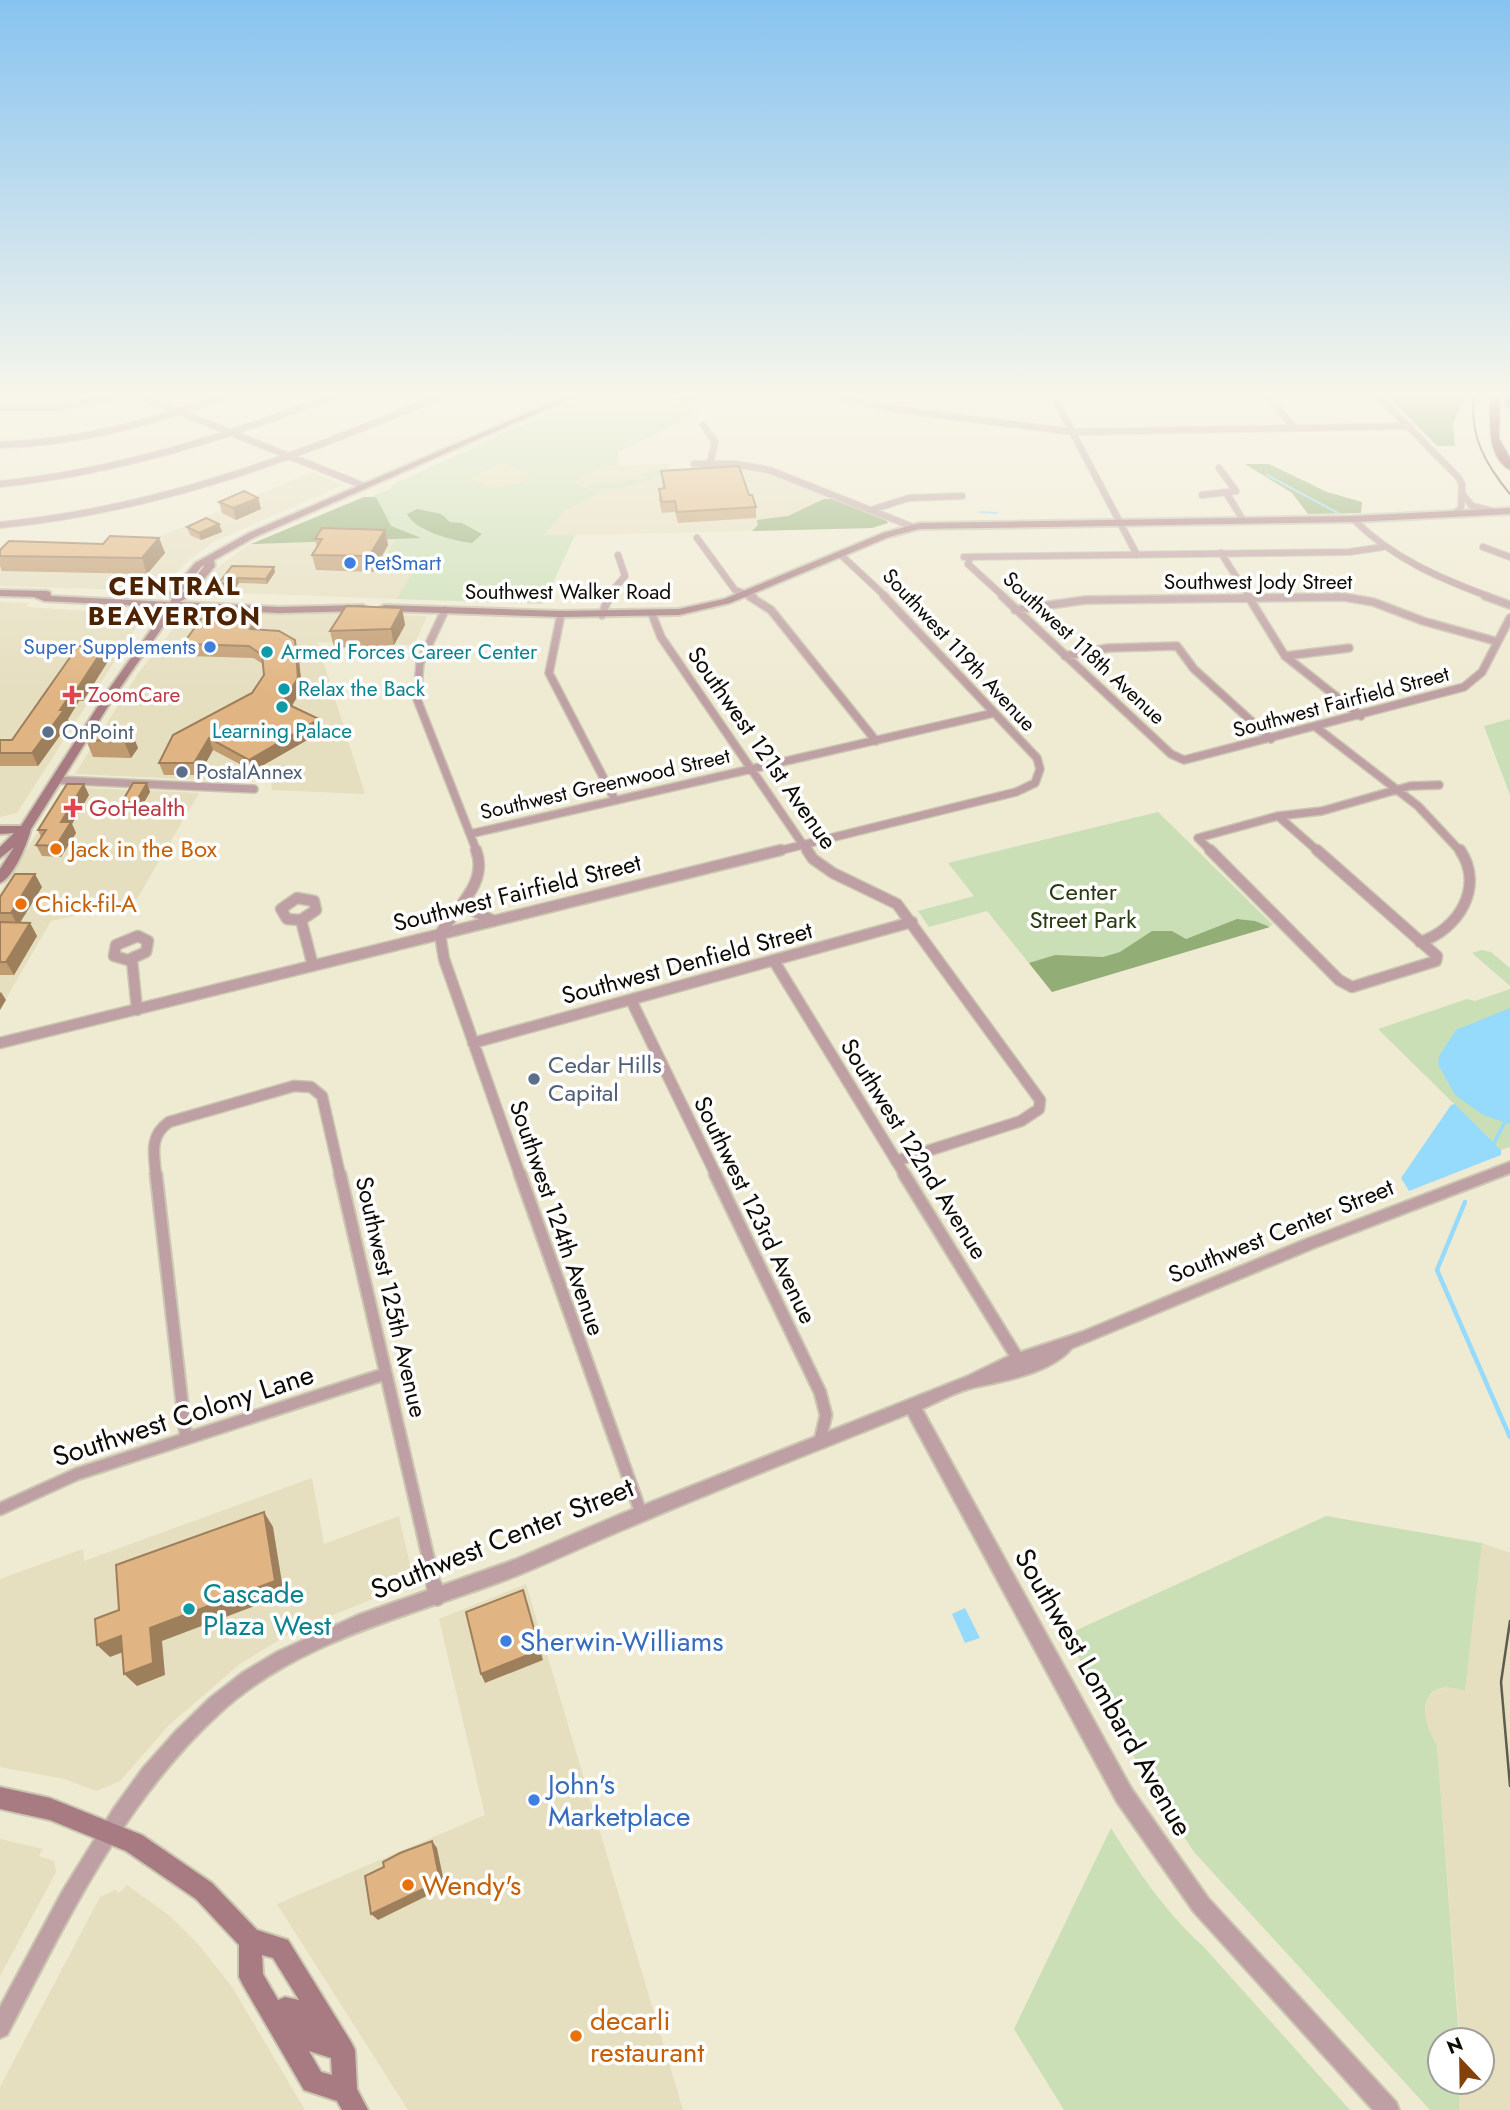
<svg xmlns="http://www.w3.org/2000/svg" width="1510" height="2110" viewBox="0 0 1510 2110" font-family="Jost,sans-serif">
<rect width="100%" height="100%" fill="#efead2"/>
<path fill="#e5debf" d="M670,464v4l18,2 29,-3 40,3 127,48 3,4 -15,6 -329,8 21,-25 33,-18 -24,-10 32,-17z
M312,472l31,13 -130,57 -24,18 -31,31 -158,-5v-38l140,-3z
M399,539l14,34 -16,26 -185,-7 -10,-5 17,-21 34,-24z
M0,602l29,1 -3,4 109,7 6,6 -124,193 -17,4z
M198,611l110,4 -1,-4 120,5 -13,29 -97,-3 48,152 -93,-4 -1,-10 -13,-4 -30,5 -153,-7 62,-99 47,-60z
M66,787l133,6 -64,109 -84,19 -51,88v-117z
M312,1478l12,66 75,-28 15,66 -120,49 -53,32 -72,62 -49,56 -23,10 -33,-12 -64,-12v-188l83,-30 1,12z
M1482,1543l28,10v557h-51l1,-28h22v-42h-22l-23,-296 -12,-19 -1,-11 3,-16 9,-8 14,-3 15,4z
M526,1584l157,526h-275l-131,-206 208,-89 -46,-196z
M0,1839l43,10 -4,7 15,5 2,11 -56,104z
M127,1885l43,31 28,28 34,43 73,123h-305v-23l100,-190 15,-7 4,3z"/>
<path fill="#cbdfb6" d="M585,397h72l45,14 -84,41 -1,14h-12l-32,17 25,10 -34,18 -20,24h31l-32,69 -146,-5 15,-26 -35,-1 18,-32 -114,-7 109,-44 5,-6 83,-37 -2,-1z
M664,468l10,3c-28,10 -60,25 -89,14l59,-6 -1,-6z
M1510,719v76l-26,-69z
M1158,812l115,113 -221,67 -65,-81 -58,16 -11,-16 56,-15 -26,-33z
M1482,950l9,2 19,16v18l-38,-33z
M1510,989v158l-9,3 -123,-121 89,-30 8,2z
M1326,1516l156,27 -17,148c-44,-16 -49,25 -28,53l22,293 1,3h-20v42h20l-1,28h-29l-236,-258 -42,-63 -86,-154z
M1111,1828c27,43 54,84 92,118l147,164h-286l-50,-81z"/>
<path fill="#92ad75" d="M1389,397h76l-12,27 2,22h-18z
M1245,464h24l58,28 35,10 -1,11 -53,1 -16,-21z
M364,497h12l15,29 30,12 -170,6z
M824,499h8l54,21 2,3 -16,5 -120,3 6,-6 -1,-5 31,-4z
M417,509l24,5 9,8 12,1 20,11 -10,9c-18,-2 -57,-12 -65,-29z
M1237,919l18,2 15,6 -218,65 -23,-29 26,-8 48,2 17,-5 32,-21h20l14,8z"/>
<path fill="#e9dfba" d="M501,463l31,12c-15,14 -45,17 -61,3z"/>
<path fill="#96dafc" d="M1510,1008v116l-27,-9 -28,-20 -17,-31 1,-8 17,-26z
M1455,1104l46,46v5l-92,36 -8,-13 50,-73z
M965,1608l15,30 -15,5 -13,-29z"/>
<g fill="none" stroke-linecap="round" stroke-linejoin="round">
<path stroke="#96dafc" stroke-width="2" d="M1267,475l71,38
M979,512l18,1"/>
<path stroke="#96dafc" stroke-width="3.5" d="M1493,1145l17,-33"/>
<path stroke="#96dafc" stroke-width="4.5" d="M1465,1202l-28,68 73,167"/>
<defs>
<path id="minor-far4" d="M142,397l222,89
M837,397l57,12 179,23 336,-6
M1054,397l83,158
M1269,397l25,31
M1379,397l79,80 4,7 -1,24 -7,6
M0,407h57l55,-10
M703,425l12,17 -5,21
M0,445c78,-2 149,-22 222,-48
M694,464h41l34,6 144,57
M0,484c116,-12 222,-46 331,-87
M1227,494l16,26
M1202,495l34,-4 -17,-23
M1463,495l9,11 20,5
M874,509l35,-11 53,-2
M1353,519c39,39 86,59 137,78
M0,525c162,-16 290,-67 439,-128
M697,538l38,52 19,7
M1483,547l27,10
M1221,553l28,44
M841,555l45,42
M964,557l385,-5 34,-5
M970,558l-2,6 36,33
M607,597l18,-21 -7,-21
M1303,597h44"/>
<path id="minor-far3" d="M749,596l22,14 105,131
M1002,596l169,158 13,6 280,-73 18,-15 28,-54
M1248,596l37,60 76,60
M1485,596l25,9
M445,610l-25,53 -3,36 60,153
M1015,610l70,-10 259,-3 29,5 50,19 72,20
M561,614l-12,59 66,127
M652,614l9,23 147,215
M602,615l7,-19
M1065,656l43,-8 69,-2 17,23 77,70
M1285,656l64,-8
M1317,728l101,78 43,46
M56,780l198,9
M1278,816l41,36
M1278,816l44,-5 88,-25 29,-1
M470,834l524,-121
M774,852l242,-60 19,-9 5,-14 -3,-11 -153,-162
M1212,852l-14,-14 80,-22"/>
<path id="minor-far2" d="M807,850l6,9 20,14 64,31 143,196 -1,9 -18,12 -125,40
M1210,850l129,130 13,7 84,-26 1,-5 -120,-106
M297,898l17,3 2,9 -15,10 -14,-1 -6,-10z
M463,906l31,15
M301,920l12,46
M440,934l4,25 76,216
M440,934c15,-26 49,-50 36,-84
M138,936l10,5 -2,11 -18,8 -14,-4 2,-11z
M1420,942c38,-12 65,-55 40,-92
M132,960l5,50
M774,961l131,214
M631,1000l85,175
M0,1043l781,-193
M473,1043l439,-121
M156,1175c-2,-21 -7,-39 13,-53l125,-36 17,1 11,9 18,79"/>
<path id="minor-far1" d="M156,1174l30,264
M340,1174l95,413
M520,1174l121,339
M715,1174l105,218 6,23 -6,26
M904,1174l114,185
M0,1509l77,-35 308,-100"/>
<path id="minor" d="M434,1585l3,13"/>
<path id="tertiary" d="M1510,1162v11l-196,75 -242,100c-22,26 -69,33 -100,40 -17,4 -34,14 -50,21l209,379 77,110 188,204 3,8h-26l-179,-198 -77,-110 -209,-388c-92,37 -185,73 -276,112 -39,16 -77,34 -116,50 -100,39 -214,62 -295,136 -97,88 -154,209 -214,323l-7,3v-31l62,-115 52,-84 29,-40 32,-36 35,-34 32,-25 35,-21 81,-37 156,-55 107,-46 347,-138 41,-20 73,-24 222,-92z"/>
<path id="secondary" d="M565,397h9l-319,140 -41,23 1,6 -24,29 -11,7 99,5 84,-2 5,3 -5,3 -84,2 -103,-5 -59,84 -86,137c-4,15 -17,48 -31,54v-14l14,-22 -14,11v-11l14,-14 -14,1v-8h21l86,-134 60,-85 -123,-6 -10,-4 -34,-1v-6l47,1 3,1 1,4 119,6 2,-3 -2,-6 25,-30 54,-30zM205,565l-20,26 -5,3 21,-27z
M1510,508v6l-157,8 -434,7 -30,8 -159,66 -51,12 -118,2 -177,-6 -5,-3 5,-3 177,6 118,-2 45,-10 159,-66 36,-10 434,-7z
M0,1787l50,11 92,37 70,48 45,47 31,10 63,102 4,8 2,39 11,21h-26l-5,-9 -33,-11 -61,-105 -4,-8v-32l-43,-46 -70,-48 -76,-31 -50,-11zM262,1955l11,3 26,42 -14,-3 -7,3 -15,-26zM309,2051l22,7 1,17 -11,-3z"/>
<path id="motorway" d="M1490,397h10l-1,41 11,20v12c-24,-13 -20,-50 -20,-73z
M1504,397h6v12l-5,-3z"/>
</defs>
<use href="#minor-far4" stroke="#cbc6b1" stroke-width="8"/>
<use href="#minor-far3" stroke="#cbc6b1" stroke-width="10"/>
<use href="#minor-far2" stroke="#cbc6b1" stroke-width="13"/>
<use href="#minor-far1" stroke="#cbc6b1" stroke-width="15"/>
<use href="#minor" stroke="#cbc6b1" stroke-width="18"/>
<use href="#tertiary" stroke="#cbc6b1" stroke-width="4"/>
<use href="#secondary" stroke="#cbc6b1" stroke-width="4"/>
<use href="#motorway" stroke="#cbc6b1" stroke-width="3"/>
<use href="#minor-far4" stroke="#be9fa3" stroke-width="6"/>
<use href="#minor-far3" stroke="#be9fa3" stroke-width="7"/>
<use href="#minor-far2" stroke="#be9fa3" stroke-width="10"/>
<use href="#minor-far1" stroke="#be9fa3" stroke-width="11"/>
<use href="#minor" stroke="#be9fa3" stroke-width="15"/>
<use href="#tertiary" fill="#be9fa3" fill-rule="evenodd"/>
<use href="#secondary" fill="#a77b81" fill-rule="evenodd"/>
<use href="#motorway" fill="#864a54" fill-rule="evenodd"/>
<path stroke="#5e5c4f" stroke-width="2" d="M1474,397c-5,39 12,68 36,97"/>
<path stroke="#5e5c4f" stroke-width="2.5" d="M1510,1621l-9,61 9,104"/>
</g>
<path fill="#c29c71" d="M666,397h33v1l-12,5z
M661,471l88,24 7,12v11l-78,5 -3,-11 -13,1 -3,-13v-11l4,-1z
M258,498l3,11 -25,11 -14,-7 -3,-11z
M219,524l3,8 -21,8 -11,-5 -3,-8z
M385,530l3,15 -15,27 -57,-2 -4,-15 5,-8 -2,-8z
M159,538l6,15 -18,21 -145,-3 -2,-5v-16l103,-6z
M232,566l43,6 -8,12 -28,-1 -4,6 -15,-1 -1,-5z
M402,608l3,17 -11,20 -60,3 -4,-17z
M261,629v1l34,10 3,11 4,38 -10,17 27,13 4,12 -70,40 -40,-21 -14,25h-35l-5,-12 93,-70 12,-18 -1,-11 -10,-6 -66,-2 -4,-12z
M110,658l-27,43h-4l-11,18 1,4 -31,43h-38v-26h12z
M131,731l7,17 -7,10 -38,-1 -7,-17z
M147,783l3,9 -11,19h-13l-4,-9z
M89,795l-17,29 4,9 -15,24 -19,-1 -6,-11 5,-8 -3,-7z
M42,887l-22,35 10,1 7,13 -23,39h-14v-78z"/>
<path fill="#9e7f5c" d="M687,397h12v1l-12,5z
M258,498l3,11 -25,11 -3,-12z
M219,524l3,8 -21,8 -2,-7z
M385,530l3,15 -15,27 -4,-16z
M159,538l6,15 -18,21 -5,-16z
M274,567l1,5 -8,12 -1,-5z
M238,578l1,5 -4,6 -2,-5z
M402,608l3,17 -11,20 -3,-16z
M258,618l3,11 -7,12 -4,-12z
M295,640l3,11 4,38 -15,24 -4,-11z
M105,646l5,12 -27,43 -6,-12z
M74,689l5,12 -11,18 1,4 -31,43 -6,-13z
M319,719l4,12 -70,40 -4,-11z
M131,731l7,17 -7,10 -7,-17z
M209,738l4,12 -14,25 -5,-12z
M147,783l3,9 -11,19 -3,-9z
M84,784l5,11 -17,29 4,9 -15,24 -5,-11 5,-24z
M35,874l7,13 -24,39 -7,-13z
M30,923l7,13 -23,39 -8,-13z
M1,992l5,8 -6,10v-17z
M264,1512l9,15 11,68 -122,46 3,34 -28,11 -13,-12 26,-46z
M523,1590l20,70 -58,23 -4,-9z
M121,1636l13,12 -24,9 -13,-12z
M432,1841l5,7 8,39 -67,33 -7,-6z"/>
<path fill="#e1b583" stroke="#9e7f5c" stroke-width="2" d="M739,466l10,29h3l4,12 -79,5 -2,-11 -13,1 -3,-13 6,-1 -4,-17z
M244,491l14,7 -25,10 -14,-6z
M206,518l13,6 -20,9 -12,-6z
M322,528l63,2 -16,26 -57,-1 10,-16h-7z
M110,536l49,2 -17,20 -142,-2v-6l9,-9 94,3z
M232,566l42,1 -8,12 -28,-1 -5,6 -14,-1z
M346,606l56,2 -11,21 -61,2z
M209,616l49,2 -8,11 29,2 16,9 3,38 -15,24 36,17 -70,41 -40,-22 -15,25h-35l14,-28 79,-42 12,-18 -2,-20 -13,-9 -66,-2 18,-25z
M78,646h27l-28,43h-3l-14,21h4l-32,43h-32v-13h12z
M93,730l38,1 -7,10 -38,-1z
M133,783h14l-11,19h-14z
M67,784h17l-23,38h10l-15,24 -20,-1 10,-15h-8z
M15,874h20l-24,39h-11v-16z
M0,922l30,1 -24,39h-6z
M264,1512l11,69 -125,47 3,35 -29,11 -3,-38 -24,9 -2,-26 24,-9 -3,-45z
M523,1590l17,60 -59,24 -15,-62z
M432,1841l8,40 -69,33 -6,-38 19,-9 -1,-5 17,-9z"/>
<linearGradient id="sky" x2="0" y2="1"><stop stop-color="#87c3f0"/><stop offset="0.57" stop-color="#f8f6eb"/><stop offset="1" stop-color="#f8f6eb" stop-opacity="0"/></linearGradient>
<rect width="1510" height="692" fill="url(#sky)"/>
<g fill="#3f7fe0" stroke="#fff" stroke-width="2.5">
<circle cx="350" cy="563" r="7"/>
<circle cx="210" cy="647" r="7"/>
<circle cx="506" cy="1641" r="7"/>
<circle cx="534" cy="1800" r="7"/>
</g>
<g fill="#0f9aa8" stroke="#fff" stroke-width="2.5">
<circle cx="267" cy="652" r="7"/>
<circle cx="284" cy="689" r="7"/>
<circle cx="282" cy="707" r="7"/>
<circle cx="189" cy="1609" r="7"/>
</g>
<g fill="#e0444e" stroke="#fff" stroke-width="2.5">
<path d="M68.5 684.5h7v7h7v7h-7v7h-7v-7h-7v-7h7z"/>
<path d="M69.5 797.5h7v7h7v7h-7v7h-7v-7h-7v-7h7z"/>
</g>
<g fill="#5c6f8a" stroke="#fff" stroke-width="2.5">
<circle cx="48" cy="732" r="7"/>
<circle cx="182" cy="772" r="7"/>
<circle cx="534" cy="1079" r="7"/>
</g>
<g fill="#e8710a" stroke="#fff" stroke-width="2.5">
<circle cx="56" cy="849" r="7"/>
<circle cx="21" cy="904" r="7"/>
<circle cx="408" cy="1885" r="7"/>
<circle cx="576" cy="2036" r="7"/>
</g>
<g text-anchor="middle" stroke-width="7" stroke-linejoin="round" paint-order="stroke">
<g font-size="21" fill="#366cbe" stroke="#fff" text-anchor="start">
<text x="364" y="570">PetSmart</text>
<text x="196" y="654" text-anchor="end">Super Supplements</text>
</g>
<g font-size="21" fill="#0d0c05" stroke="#fff">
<text x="1258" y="589">Southwest Jody Street</text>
<text x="568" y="599">Southwest Walker Road</text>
<text transform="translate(1084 648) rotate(43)" y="7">Southwest 118th Avenue</text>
<text transform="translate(959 650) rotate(47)" y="7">Southwest 119th Avenue</text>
<text transform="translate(1341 702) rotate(-15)" y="7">Southwest Fairfield Street</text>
<text transform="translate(605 784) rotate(-13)" y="7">Southwest Greenwood Street</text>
</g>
<g font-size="21" fill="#0d838f" stroke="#fff" text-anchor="start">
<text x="281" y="659">Armed Forces Career Center</text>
<text x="298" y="696">Relax the Back</text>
<text x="282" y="738" text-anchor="middle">Learning Palace</text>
</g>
<g font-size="21" fill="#be3a42" stroke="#fff" text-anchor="start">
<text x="88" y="702">ZoomCare</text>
</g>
<g font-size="21" fill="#4e5e75" stroke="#fff" text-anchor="start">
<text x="62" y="739">OnPoint</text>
<text x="196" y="779">PostalAnnex</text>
</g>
<g font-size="24" fill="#0d0c05" stroke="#fff">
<text transform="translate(762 748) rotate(55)" y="8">Southwest 121st Avenue</text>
<text transform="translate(517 893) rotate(-14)" y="8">Southwest Fairfield Street</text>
<text transform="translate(687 963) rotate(-15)" y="8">Southwest Denfield Street</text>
<text transform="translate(914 1149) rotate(58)" y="8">Southwest 122nd Avenue</text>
<text transform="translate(755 1210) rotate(64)" y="8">Southwest 123rd Avenue</text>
<text transform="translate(557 1218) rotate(71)" y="8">Southwest 124th Avenue</text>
<text transform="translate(1281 1231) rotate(-22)" y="8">Southwest Center Street</text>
<text transform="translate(391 1297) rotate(77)" y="8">Southwest 125th Avenue</text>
</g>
<g font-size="24" fill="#be3a42" stroke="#fff" text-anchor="start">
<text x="89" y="816">GoHealth</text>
</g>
<g font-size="24" fill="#c56008" stroke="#fff" text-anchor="start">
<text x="70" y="857">Jack in the Box</text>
<text x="35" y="912">Chick-fil-A</text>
</g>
<g font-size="24" fill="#283a11" stroke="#fff">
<text x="1083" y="900">Center<tspan x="1083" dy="28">Street Park</tspan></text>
</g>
<g font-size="24" fill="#4e5e75" stroke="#fff" text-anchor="start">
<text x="548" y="1073">Cedar Hills<tspan x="548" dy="28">Capital</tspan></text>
</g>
<g font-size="26" font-weight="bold" letter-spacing="2" fill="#4d2200" stroke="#fff">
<text x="175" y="595">CENTRAL<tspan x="175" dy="30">BEAVERTON</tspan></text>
</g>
<g font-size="28" fill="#0d0c05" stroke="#fff">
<text transform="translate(183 1415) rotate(-18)" y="10">Southwest Colony Lane</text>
<text transform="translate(502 1538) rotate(-22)" y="10">Southwest Center Street</text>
<text transform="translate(1104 1692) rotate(60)" y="10">Southwest Lombard Avenue</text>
</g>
<g font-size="28" fill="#0d838f" stroke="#fff" text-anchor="start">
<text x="203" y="1603">Cascade<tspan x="203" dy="32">Plaza West</tspan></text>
</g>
<g font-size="28" fill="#366cbe" stroke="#fff" text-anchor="start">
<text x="520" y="1651">Sherwin-Williams</text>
<text x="548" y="1794">John's<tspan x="548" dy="32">Marketplace</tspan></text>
</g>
<g font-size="28" fill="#c56008" stroke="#fff" text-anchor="start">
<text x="422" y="1895">Wendy's</text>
<text x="590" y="2030">decarli<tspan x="590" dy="32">restaurant</tspan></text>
</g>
</g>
<g transform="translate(1461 2061) rotate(338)"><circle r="33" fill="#ffffff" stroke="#9e9e9b" stroke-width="2"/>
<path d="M0-5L12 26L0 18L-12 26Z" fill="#82420a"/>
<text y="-10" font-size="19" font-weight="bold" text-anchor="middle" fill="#0d0c05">N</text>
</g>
</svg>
